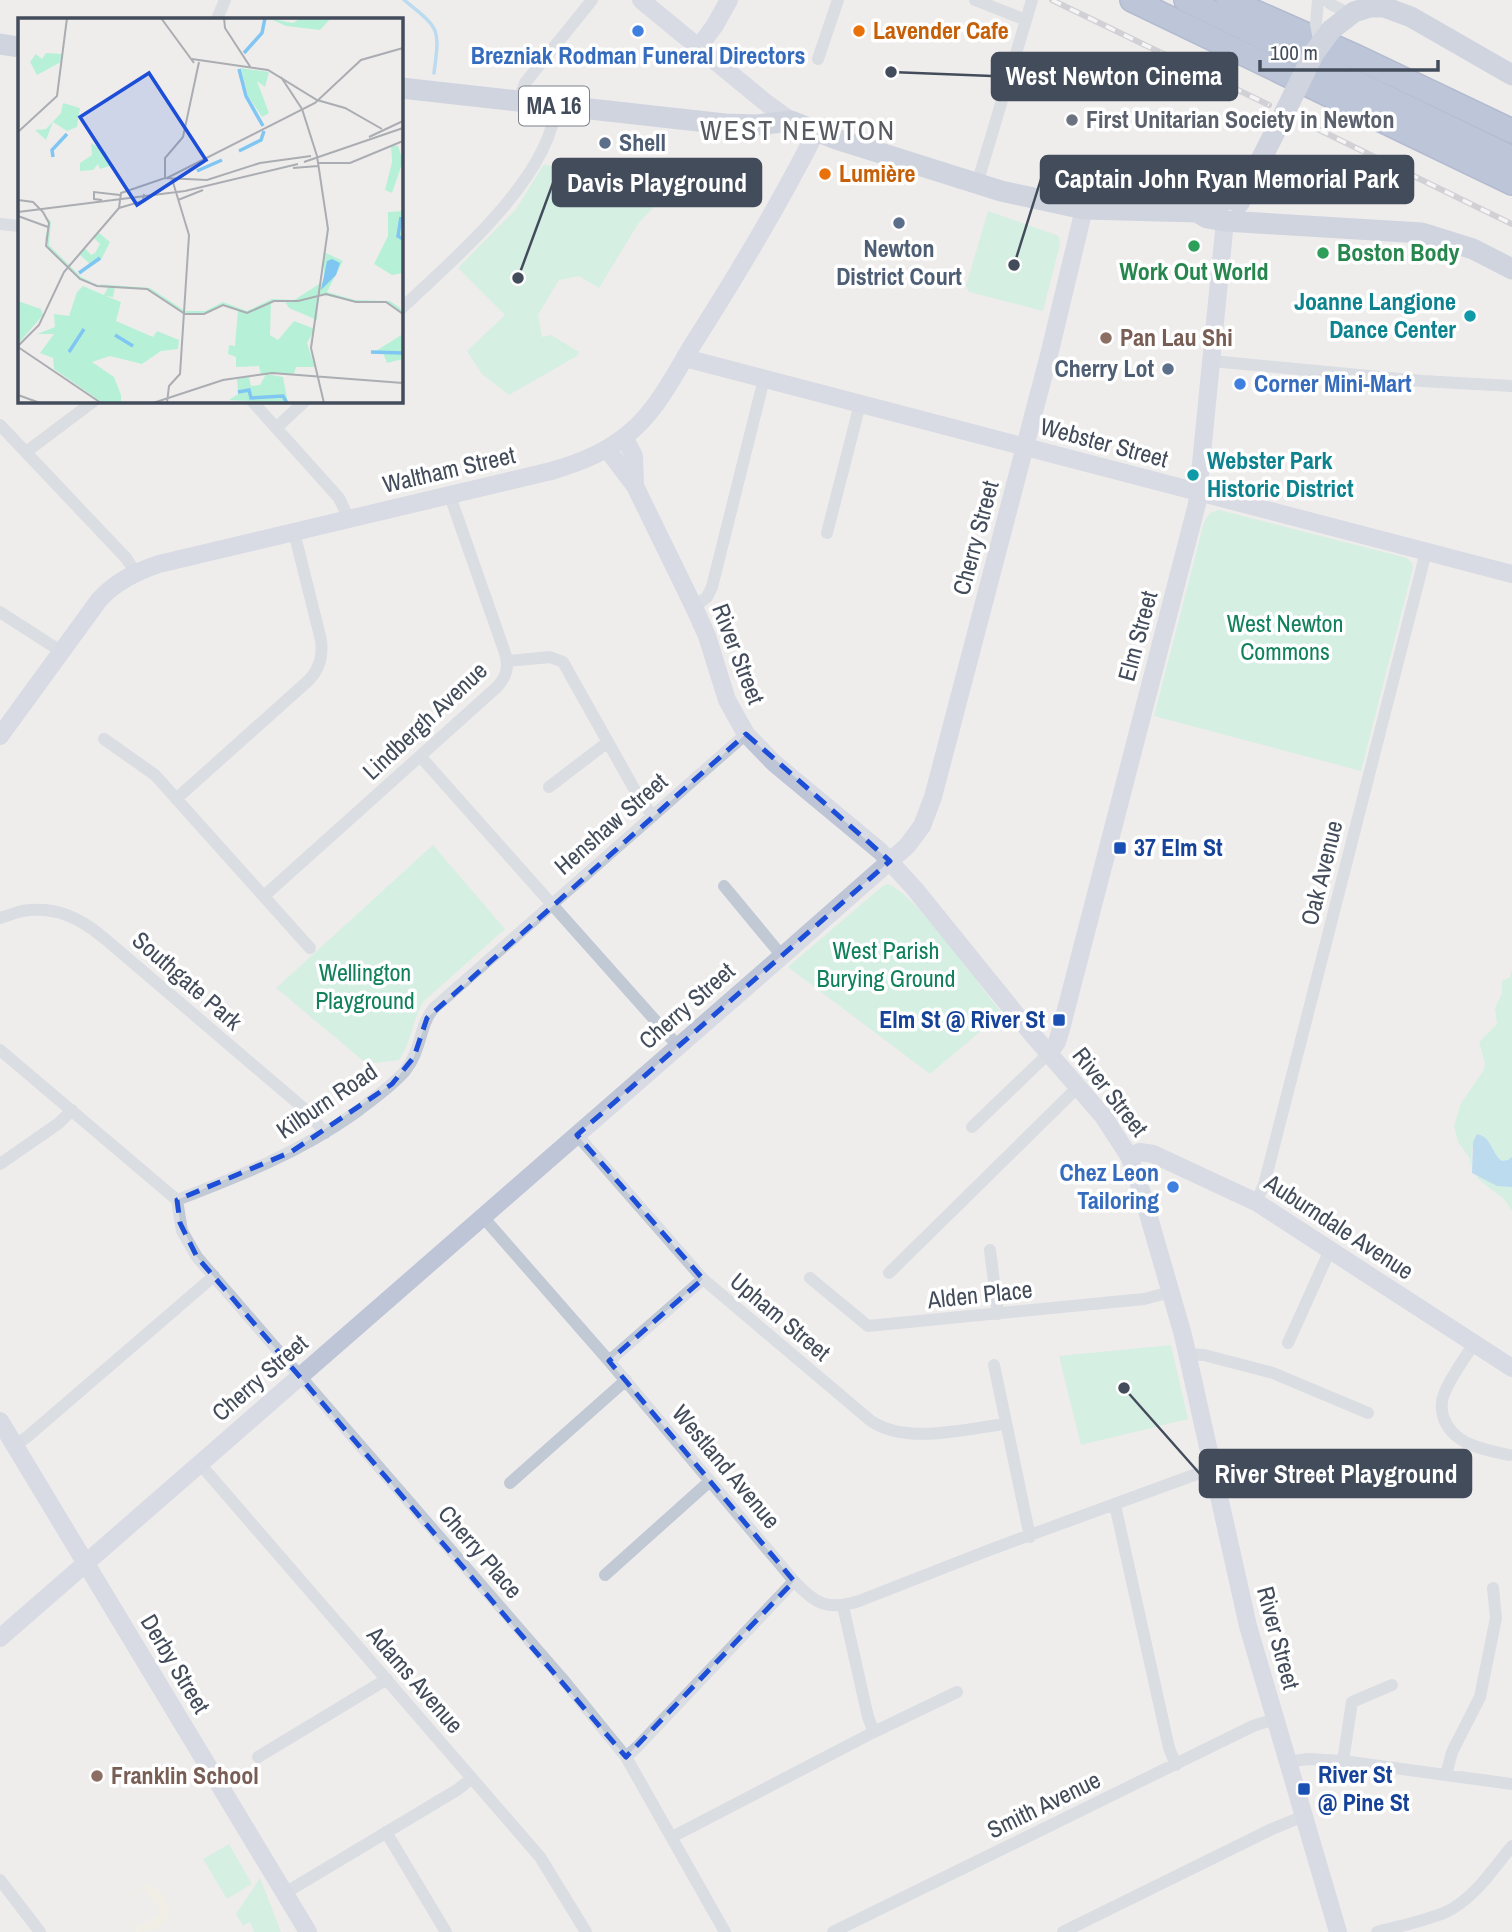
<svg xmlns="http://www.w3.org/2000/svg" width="1512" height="1932" viewBox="0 0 1512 1932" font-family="'Archivo Narrow',sans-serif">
<rect width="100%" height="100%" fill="#efedec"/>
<path fill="#b6f1d7" d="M544,164l118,34 -24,26 -39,64 -20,-12 -20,4 -21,35 4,22 9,-2 28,17 -2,4 -68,39 -27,-21 -15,-23 38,-36 -47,-47 58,-59z
M988,211l71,25 1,8 -17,67 -74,-19 -3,-6z
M1219,510l188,48 5,5 1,5 -52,203 -207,-55 50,-194 6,-9z
M433,845l72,84 -81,72c-12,18 -12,41 -25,59l-32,4 -91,-76z
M888,884c27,9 93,103 114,129l-72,61 -142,-107 96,-82z
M1512,970v241l-7,-11 -28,-22 10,-38 -15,8 -1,19 -2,-10 -11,-15 -4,-16 7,-23 23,-33 1,-7 -6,-21 18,-18 -2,-16 7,-15v-12l8,-4z
M1171,1345l17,74 -107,26 -22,-89z
M229,1844l23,40 -25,15 -24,-40z
M260,1878l21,54h-27l-4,-10 -7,4 -7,-12z"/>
<path fill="#f3efdb" d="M146,1884c14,3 21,14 23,28 -6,17 -16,20 -33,20l-14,-23 1,-1 13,19 22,-11 1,-8 -15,-20 -21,13 -1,-1z"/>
<path fill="#80c6f2" d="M1477,1134c15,3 14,19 25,27l6,-1 4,-3v30l-15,-1 -25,-13 1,-31z"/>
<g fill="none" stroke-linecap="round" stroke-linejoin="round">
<path stroke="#80c6f2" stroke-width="3.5" d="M404,0c36,29 36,27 30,73"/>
<defs>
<path id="highway" d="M1132,0l380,183
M1186,0l326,158
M1228,0l129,57 155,74"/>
</defs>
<use href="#highway" stroke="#6b7fab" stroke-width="26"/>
<path stroke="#c1c9d5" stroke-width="12" d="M975,0l51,20
M1326,0l6,5 18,9
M217,19l8,-19
M1316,24l2,-24
M818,59l20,-59
M518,102l7,-19 67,-83
M977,184l55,-184
M0,224l19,2
M401,309c51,-49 148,-129 155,-203
M1212,361l210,20 90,5
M252,401l87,97 10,21
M0,425l126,133 10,15
M276,428l29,-27
M26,452l68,-51
M827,533l33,-129
M694,607l13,-10 5,-10 52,-208
M0,612l62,40
M507,661l43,-4 13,5 78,139 12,15
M104,739l51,36 155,173
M420,756l258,290
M549,787l59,-45
M176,799l133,-119c11,-12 14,-24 12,-40l-27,-108
M724,886l58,70
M264,896l233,-209c10,-11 12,-20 8,-34l-55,-157
M0,918c7,-2 14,-5 22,-7 33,-5 57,6 82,27l203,173 18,22
M0,1050l177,150
M972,1127l77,-74
M577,1135l126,144 168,142c36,24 93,8 134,3
M0,1164l59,-41 13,-13
M177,1200l5,31 15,26 369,426 60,74 99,175
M177,1200c63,-24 123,-48 178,-87 17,-13 36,-26 50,-42 17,-21 14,-46 29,-63l312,-274
M1256,1202l8,-17 162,-633
M483,1217l126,144 185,220c21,23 34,30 65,20l133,-52 221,-81
M990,1250l8,64
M889,1273l189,-186
M810,1278l58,48 276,-27 27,-7
M1288,1343l42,-93
M1474,1343c-10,17 -23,33 -30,51 -3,7 -3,14 -1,22 9,29 40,33 66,39
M1187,1354l17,1 69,18 95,40
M609,1361l94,-82
M994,1365l36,172
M14,1446l13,-9 187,-161
M200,1464l340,393 46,75
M510,1483l116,-103
M1115,1505l54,243 7,17
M605,1575l105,-94
M843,1606l25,111 6,15
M258,1757l129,-78
M626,1757l12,-11 156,-165
M1343,1761l9,-59 40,-17
M1287,1762l21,-3 35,2 169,23
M1446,1775l6,-23 28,-55 16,-79 -3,-30
M386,1832l60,100
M672,1837l202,-105 83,-40
M0,1880l40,52
M285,1893l172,-103 15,-12
M833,1932l420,-206 22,-7
M1063,1932l209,-103 32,-13
M1377,1932c23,-6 48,-11 69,-20 28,-13 47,-43 66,-66"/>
<path stroke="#bdc5d7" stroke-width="18" d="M641,0l124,102 26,19
M699,47l16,-22 14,-25
M685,358l827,216
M624,437l10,19 1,30
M607,449l28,37 59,121 13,29 20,64 19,34 28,29 106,88 34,37 118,146 71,82 26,40 13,37 41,142 65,291 90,306
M0,736l99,-136c16,-18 36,-28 60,-36l392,-93c31,-9 61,-21 85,-44 24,-23 40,-55 57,-83 44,-69 86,-139 123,-212
M1049,1053l8,-11 4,-13 136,-525 28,-283
M1129,1156l11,-4 13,2 103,48 256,166
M0,1421l308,511
M0,1638l782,-682 125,-110 15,-20 11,-29 117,-446 34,-142"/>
<path stroke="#a9b6ce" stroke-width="21" d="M1331,30l23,-18 16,-5h14l27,10 101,58
M0,44l19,3
M401,88l324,36 32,1 34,-4 45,18 165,52 83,18 113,3 48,-20
M1239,203l41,-81
M1197,212l10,6 18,3 197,12 51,16 39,20"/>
<use href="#highway" stroke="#8094c0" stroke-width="23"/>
<defs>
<path id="rail" d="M1052,0l217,105
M1301,121l211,103"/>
</defs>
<use href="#rail" stroke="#aeb0b8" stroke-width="6"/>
<use href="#rail" stroke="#fff" stroke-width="3.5" stroke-dasharray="10" stroke-linecap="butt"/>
<path stroke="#c1c9d5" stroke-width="12" d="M1316,24l4,21"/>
<path stroke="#a9b6ce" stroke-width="21" d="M1280,122l34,-69 17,-23"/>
</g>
<path d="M0 0H1512V1932H0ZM746,734l144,127 -313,274 126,144 -94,82 185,220 -168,176 -429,-500 -17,-34 -3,-23 114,-48 101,-68 22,-27 13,-39z" fill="#efedec" fill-opacity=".55" fill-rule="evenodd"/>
<path fill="none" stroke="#1d4ed8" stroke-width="5" stroke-dasharray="14 9" stroke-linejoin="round" d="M746,734l144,127 -313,274 126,144 -94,82 185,220 -168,176 -429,-500 -17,-34 -3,-23 114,-48 101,-68 22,-27 13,-39z"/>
<g fill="#3f7fe0" stroke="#fff" stroke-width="2.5">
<circle cx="638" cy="31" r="7"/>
<circle cx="1240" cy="384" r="7"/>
<circle cx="1173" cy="1187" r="7"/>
</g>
<g fill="#e8710a" stroke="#fff" stroke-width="2.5">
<circle cx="859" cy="31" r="7"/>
<circle cx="825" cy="174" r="7"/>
</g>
<circle fill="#6b7280" stroke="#fff" stroke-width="2.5" cx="1072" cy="120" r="7"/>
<g fill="#5c6f8a" stroke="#fff" stroke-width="2.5">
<circle cx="605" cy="143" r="7"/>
<circle cx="899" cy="223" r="7"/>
<circle cx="1168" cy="369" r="7"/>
</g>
<g fill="#2e9e5b" stroke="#fff" stroke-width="2.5">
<circle cx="1194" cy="246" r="7"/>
<circle cx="1323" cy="253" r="7"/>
</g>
<g fill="#0f9aa8" stroke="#fff" stroke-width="2.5">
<circle cx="1470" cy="316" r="7"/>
<circle cx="1193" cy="475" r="7"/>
</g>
<g fill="#8d6e63" stroke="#fff" stroke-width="2.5">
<circle cx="1106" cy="338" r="7"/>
<circle cx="97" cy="1776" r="7"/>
</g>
<g fill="#1a4fb4" stroke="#fff" stroke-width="2.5">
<rect x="1113" y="841" width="14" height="14" rx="3.5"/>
<rect x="1052" y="1013" width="14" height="14" rx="3.5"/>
<rect x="1297" y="1782" width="14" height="14" rx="3.5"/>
</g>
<g text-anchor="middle" stroke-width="7" stroke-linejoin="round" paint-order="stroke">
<rect fill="#fff" stroke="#7b828c" stroke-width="2" x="519" y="86.5" width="70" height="39" rx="5"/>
<g font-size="23" font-weight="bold" fill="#434c5b">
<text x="554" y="114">MA 16</text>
</g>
<g font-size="24" font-weight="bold" fill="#c56008" stroke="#fff" text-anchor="start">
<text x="873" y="39">Lavender Cafe</text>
<text x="839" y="182">Lumière</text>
</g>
<g font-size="24" font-weight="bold" fill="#366cbe" stroke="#fff">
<text x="638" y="64">Brezniak Rodman Funeral Directors</text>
<text x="1254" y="392" text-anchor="start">Corner Mini-Mart</text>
<text x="1159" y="1181" text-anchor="end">Chez Leon<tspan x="1159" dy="28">Tailoring</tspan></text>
</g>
<g font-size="24" font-weight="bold" fill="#5b616d" stroke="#fff" text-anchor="start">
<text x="1086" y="128">First Unitarian Society in Newton</text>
</g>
<g font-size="24" font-weight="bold" fill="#4e5e75" stroke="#fff" text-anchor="start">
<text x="619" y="151">Shell</text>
<text x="899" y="257" text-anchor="middle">Newton<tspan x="899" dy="28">District Court</tspan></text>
<text x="1154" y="377" text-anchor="end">Cherry Lot</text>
</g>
<g font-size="24" font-weight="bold" fill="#27864d" stroke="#fff" text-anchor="start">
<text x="1337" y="261">Boston Body</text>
<text x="1194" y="280" text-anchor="middle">Work Out World</text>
</g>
<g font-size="24" font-weight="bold" fill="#0d838f" stroke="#fff" text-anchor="end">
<text x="1456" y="310">Joanne Langione<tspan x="1456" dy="28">Dance Center</tspan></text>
<text x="1207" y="469" text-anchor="start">Webster Park<tspan x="1207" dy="28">Historic District</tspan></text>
</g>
<g font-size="24" font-weight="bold" fill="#785e54" stroke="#fff" text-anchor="start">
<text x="1120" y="346">Pan Lau Shi</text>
<text x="111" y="1784">Franklin School</text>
</g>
<g font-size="24" fill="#434c5b" stroke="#fff">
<text transform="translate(1104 443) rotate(15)" y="8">Webster Street</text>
<text transform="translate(449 470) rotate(-13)" y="8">Waltham Street</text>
<text transform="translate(976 538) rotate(-75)" y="8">Cherry Street</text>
<text transform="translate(1138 636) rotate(-75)" y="8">Elm Street</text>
<text transform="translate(738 654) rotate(69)" y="8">River Street</text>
<text transform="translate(425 721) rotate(-43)" y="8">Lindbergh Avenue</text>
<text transform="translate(611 824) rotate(-41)" y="8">Henshaw Street</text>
<text transform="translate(1322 873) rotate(-76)" y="8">Oak Avenue</text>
<text transform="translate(187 981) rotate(41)" y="8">Southgate Park</text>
<text transform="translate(687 1006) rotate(-41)" y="8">Cherry Street</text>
<text transform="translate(1110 1092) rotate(52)" y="8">River Street</text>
<text transform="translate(327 1101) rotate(-34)" y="8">Kilburn Road</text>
<text transform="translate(1339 1227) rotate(33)" y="8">Auburndale Avenue</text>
<text transform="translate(980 1295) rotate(-6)" y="8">Alden Place</text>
<text transform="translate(780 1317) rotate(40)" y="8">Upham Street</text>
<text transform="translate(260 1378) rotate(-41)" y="8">Cherry Street</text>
<text transform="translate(726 1467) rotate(50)" y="8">Westland Avenue</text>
<text transform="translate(480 1552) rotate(49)" y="8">Cherry Place</text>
<text transform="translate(1278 1638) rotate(75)" y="8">River Street</text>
<text transform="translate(175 1664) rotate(59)" y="8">Derby Street</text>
<text transform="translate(415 1680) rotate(49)" y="8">Adams Avenue</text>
<text transform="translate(1044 1805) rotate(-26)" y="8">Smith Avenue</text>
</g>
<g font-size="24" fill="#10815b" stroke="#fff">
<text x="1285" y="632">West Newton<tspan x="1285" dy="28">Commons</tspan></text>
<text x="886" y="959">West Parish<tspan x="886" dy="28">Burying Ground</tspan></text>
<text x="365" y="981">Wellington<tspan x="365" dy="28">Playground</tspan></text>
</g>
<g font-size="24" font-weight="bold" fill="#164399" stroke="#fff" text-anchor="start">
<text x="1134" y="856">37 Elm St</text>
<text x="1045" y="1028" text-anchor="end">Elm St @ River St</text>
<text x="1318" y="1783">River St<tspan x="1318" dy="28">@ Pine St</tspan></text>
</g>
<g font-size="28" letter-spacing="2" fill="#595b62" stroke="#fff">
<text x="798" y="140">WEST NEWTON</text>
</g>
</g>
<g transform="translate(18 18)">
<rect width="385" height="385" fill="#efedec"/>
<path d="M250,0l25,5 8,-5h30l-11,12 -34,-4zM28,35l16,1 -1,8 -24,13 -7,-13 6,-8 6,5zM223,50l28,4 -4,15 -8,-6 12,32 -7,4 -14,-21zM45,85l17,5 -3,19 -10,4 -14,-9 -7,18 -11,-10 11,-1 15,-16zM73,125l15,9 4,14 -10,3 -2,-5 -5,6 -13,1v-8l12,-8zM373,127l7,1 5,15 -11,32 -7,-3 7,-28zM23,192l10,12 -2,23 32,32 15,7 54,4 35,23h20l18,-9 24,9 25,-12 22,1 30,-19v-29l19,9 -16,31 28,8 35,1 10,7 3,6 -17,-12h-30l-37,-8 -2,26 -28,-12 -5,-8 -13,1 -1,34 8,5 16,-19 21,8 -8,14 8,24h-19l-2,7h-33l-2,-8 -23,1v-10l-8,-3 1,-9 6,1 3,-36 -15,-5 -18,8 -19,1 -37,-24 -34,-3 -2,10 -7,-1 15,6 -5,19 37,16 4,-6 22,9 -1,9 -17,2 -19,13 -32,-8 -18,6 22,15 7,18v8h-18l-49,-34 -1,-11 -13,-5 14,-19h-17l18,-7 -1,-13 15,2 8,-24 6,-6 21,9 4,-8 -28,-8 -32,-30 -3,-10 4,-16zM385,193v62l-11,2 -18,-11 14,-28v-24zM80,214l12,10 -9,18 -9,6 -13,-12 5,-7 7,8 4,-2 5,-9 -7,-7zM0,283l23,8 2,6 -25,29zM385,316v25l-16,4 -4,-10 -9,-1zM248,356l17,3 5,26 -59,-3 9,-6 -1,-15 12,-2 2,9 9,-1z" fill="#b6f1d7"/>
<path d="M314,241l8,4 -4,12 -15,15 6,-29z" fill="#80c6f2"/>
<path fill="none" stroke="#80c6f2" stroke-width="3.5" d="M226,35l18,-20 3,-15M221,51l7,27 17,30M221,133l22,-11 3,-9M35,139l-1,-7 15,-16M179,153l25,-11M383,199l-3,19 5,3M61,255l21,-15M97,317l18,11M51,334l15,-23M353,334l32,1M220,374l11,-2 2,8 32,-2 4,7"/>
<path fill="none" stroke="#aaadb2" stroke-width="2" d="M143,0l33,45M206,0l1,10 26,40M174,41l76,11 49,30 28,8 37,21M263,59l21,32 15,47 11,73 -17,119 13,55M0,114l39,-36 10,-78M351,119l34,-16M286,144l99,-34M300,145h32l53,-22M275,150l25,-2M147,160v-20l18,-21 16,-75M149,160l148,-75 46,-43 42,-12M0,182l15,2 10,10 6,11 -3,23 34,33 17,7 50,3 38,25h19l19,-9 24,8 27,-12h24l28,-7 30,8h30l17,12M84,182l-8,-1v-7l26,3M160,182l25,-10M101,190l24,-7 1,-7M0,194l167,-21 113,-27M0,198l30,11M0,328l21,-21 25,-53 55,-64 2,-15 44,-15 42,2 53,-17 51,-7M0,329l83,56M0,377l22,8M135,385l70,-23 49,-7 131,10M149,385l2,-17 11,-12 9,-139 -17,-56"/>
<path fill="#1d4ed8" fill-opacity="0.15" stroke="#1d4ed8" stroke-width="3.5" d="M131,55l57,87 -69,45 -57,-88z"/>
<rect width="385" height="385" fill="none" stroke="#434c5b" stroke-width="3.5"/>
</g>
<path fill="none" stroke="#434c5b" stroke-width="2.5" d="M891 72L992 76M1014 265L1041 179M518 278L553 183M1124 1388L1200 1474"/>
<g fill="#434c5b" stroke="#fff" stroke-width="2.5">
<circle cx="891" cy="72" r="7"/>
<circle cx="1014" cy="265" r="7"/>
<circle cx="518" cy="278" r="7"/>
<circle cx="1124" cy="1388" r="7"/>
</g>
<g fill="#434c5b" stroke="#434c5b" stroke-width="2.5">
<rect x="992" y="53" width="245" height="47" rx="7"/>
<rect x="1041" y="156" width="372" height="47" rx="7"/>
<rect x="553" y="159" width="208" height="47" rx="7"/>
<rect x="1200" y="1450" width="271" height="47" rx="7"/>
</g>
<g font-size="26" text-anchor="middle" font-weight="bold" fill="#fff">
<text x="1114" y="85">West Newton Cinema</text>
<text x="1227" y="188">Captain John Ryan Memorial Park</text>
<text x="657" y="192">Davis Playground</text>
<text x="1336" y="1483">River Street Playground</text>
</g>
<path d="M1260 60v10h178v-10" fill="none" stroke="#434c5b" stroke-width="3.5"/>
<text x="1270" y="60" font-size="21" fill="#434c5b" stroke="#ffffff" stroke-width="5" paint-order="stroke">100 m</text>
</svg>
